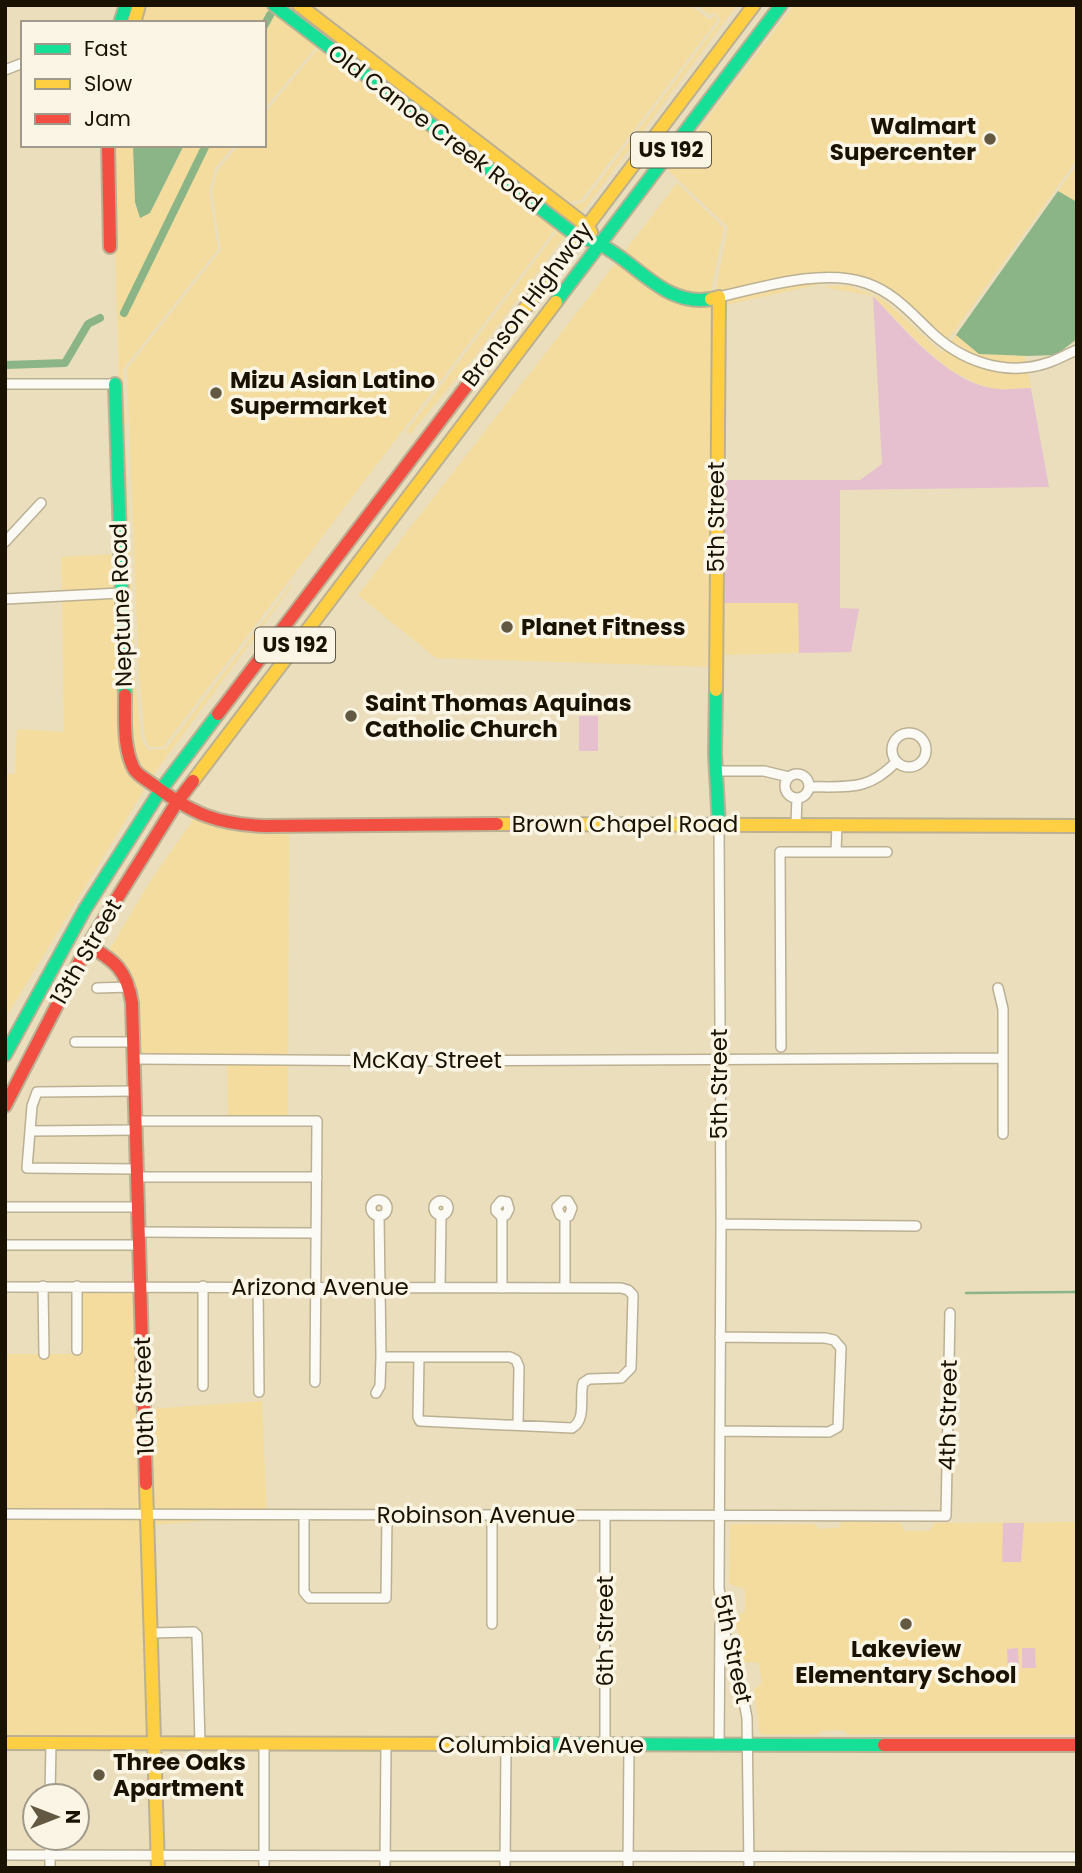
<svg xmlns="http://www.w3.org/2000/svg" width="1082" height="1873" viewBox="0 0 1082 1873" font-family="Poppins,sans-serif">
<rect width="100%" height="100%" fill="#eadebd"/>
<path fill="#f3dc9d" d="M144,5h124l59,45 -11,-3 -52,62v-86h-126z
M310,5h380l20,15 4,-4 4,3 -137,181 -16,3 -257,-196z
M696,5h41l-157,210 -12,-9 16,-4 137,-182 -6,-7 -5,2z
M794,5h283v154l-135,189 -50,-47 -41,-18 -21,-1 -105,23 -9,-16 12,-62 -60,-57z
M318,49l238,179 -393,519h-14l-4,-10 -6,-62 -12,-306 94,-119 -9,-59 6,-21 21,-25h25v-31z
M112,145h21l2,57 5,16 10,-5 34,-68h50l-19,23 -6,24 9,57 -95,120 7,166 -7,-6z
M1077,165v37l-19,-11z
M677,183l47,45 -11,52 -1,9 3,5 -17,3 -26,-6 -50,-36z
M559,229l8,4 -91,122 -66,79 -4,-2z
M617,261l52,37 45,4 -3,365 -275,-9 -78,-63z
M830,286h20l28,11 11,7 52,48 4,-2 15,-20 -3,5 22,19 46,2 6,32 -34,2 -19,-6 -26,-13 -29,-24 -50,-51 -50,-9z
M721,488l78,115v50l-78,2z
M130,537l5,138 6,63 7,12 18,-1 125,-164 1,1 -141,192 -12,-10 -9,-28 -6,-191z
M115,554l6,184 26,47 -142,234v-245h10l2,-45 47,3 -3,-175z
M195,817l94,12 -1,287 -60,-1 -1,-54h-88l-2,-55 -29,-54 43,-72z
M79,1287l57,2 13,450h-144v-385h72z
M262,1401l5,115 -115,9 -3,-116z
M842,1522l58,1 5,8h24l6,-8 142,-1v213h-229l-4,-5 -22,1 -4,4h-56l-3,-4 -5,-42 8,-5 -3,-21 -14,-1 -11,-45 11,-5v-23l-16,-5 1,-60h85l4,5 20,-1z"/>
<path fill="#e6c0cf" d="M873,296c30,32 78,90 125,93 10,1 22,-1 33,-1l18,99 -209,3v118l19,1 -8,43 -52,1 -1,-50h-78l1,-123h139l22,-16z
M579,716h19v35h-19z
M1003,1523h21l-3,39h-19z
M1018,1648l1,21h-11l-1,-20z
M1022,1648h13l1,20h-14z"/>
<path fill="#8cb587" d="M133,145h51l-34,68 -10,5 -5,-16z
M1058,191l19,11v137l-21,16 -28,1 -49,-2 -23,-19z"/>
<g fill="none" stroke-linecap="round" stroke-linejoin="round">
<path stroke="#8cb587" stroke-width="2.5" d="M966,1293l111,-1"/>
<path stroke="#8cb587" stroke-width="8" d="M264,26l6,-11
M124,313l82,-168
M5,365l60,-2 23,-39 12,-6"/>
<defs>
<path id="street" d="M5,70l18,-7
M719,297c44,-10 104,-29 147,-14 27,9 44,29 64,48 31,30 75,46 117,32 10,-3 20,-9 30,-13
M5,384h110
M5,542l36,-39
M5,599l115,-6
M892 750a17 17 0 1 1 34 0a17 17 0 1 1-34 0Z
M716,771h48l25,6
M785 786a12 12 0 1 1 24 0a12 12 0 1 1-24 0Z
M809,787c39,-1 58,5 87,-25
M796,824l1,-26
M719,825l2,399 -2,364 7,50 16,53 5,27 2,150
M836,852l1,-28
M97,988l33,-1
M998,988l5,21v125
M75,1042h58
M781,1047l-1,-195h107
M134,1059l286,2 583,-3
M135,1091l-98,1 -5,14 -5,62 110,1
M136,1121h181l-2,261
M31,1131l105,-1
M137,1177h180
M371 1208a8 8 0 1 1 16 0a8 8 0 1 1-16 0Z
M434 1208a7 7 0 1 1 14 0a7 7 0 1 1-14 0Z
M5,1207h133
M502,1217l-6,-6v-4l5,-6 6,1 2,7 -3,6 -4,2v71
M721,1224l195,2
M139,1232l177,1
M5,1245h134
M43,1286l1,68
M77,1286v64
M203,1286v100
M258,1286l1,106
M5,1287l616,1 7,2 5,5 -2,73 -10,10 -32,1 -6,4c-4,15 4,36 -11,45l-152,-7 -2,-4 1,-60
M440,1288l1,-72
M565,1288v-70l4,-2 3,-8 -4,-7h-5l-6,6 3,8 5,3
M381,1357h129l6,3 3,7 -1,58
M376,1393l4,-7 1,-29 -2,-141
M720,1431l109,1 9,-5 3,-79 -7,-8 -9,-2 -105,-1
M5,1514l941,2 4,-203
M304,1515v77l5,6h77l1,-83
M492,1624v-108
M150,1633l44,-1 3,3 3,108
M605,1746v-230
M719,1746l1,-122
M50,1796l1,-53
M5,1855l1072,2
M50,1868v-30
M264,1868v-124
M385,1868l1,-124
M505,1868l1,-122
M628,1868l1,-122"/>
<path id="fast" d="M274,5l304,232c7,2 15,4 21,7 38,18 65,63 112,55
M120,23l6,-18
M556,302l225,-297
M115,384l10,311
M716,690l-1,64 4,71
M5,1055l80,-146 75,-118 58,-77
M534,1744l350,1"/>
<path id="slow" d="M299,5l288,221 4,6
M134,23l5,-18
M711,299l8,-2 -3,393
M474,376l280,-371
M193,781l363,-479
M497,824l580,2
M146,1484l12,384
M5,1743l529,1"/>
<path id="jam" d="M108,145l2,102
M125,695c0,24 -2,53 9,74 4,7 15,12 21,17 38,28 62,38 109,40l233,-2
M218,714l256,-338
M88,945c27,16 39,25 44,58l14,481
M5,1106l83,-161 89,-143 16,-21
M884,1745h193"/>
</defs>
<use href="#street" stroke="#bbb093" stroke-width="12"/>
<use href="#fast" stroke="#bbb093" stroke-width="16"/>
<use href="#slow" stroke="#bbb093" stroke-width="16"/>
<use href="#jam" stroke="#bbb093" stroke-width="16"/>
<use href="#street" stroke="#fcfaf5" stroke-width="9"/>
<use href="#fast" stroke="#16e098" stroke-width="12"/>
<use href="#slow" stroke="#ffcf43" stroke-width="12"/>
<use href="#jam" stroke="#f24e42" stroke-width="12"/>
</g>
<g fill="#635942" stroke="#fbf5e6" stroke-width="2.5">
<circle cx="990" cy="139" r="7"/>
<circle cx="216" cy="393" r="7"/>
<circle cx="507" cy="627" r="7"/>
<circle cx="351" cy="716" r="7"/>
<circle cx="906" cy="1624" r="7"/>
<circle cx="99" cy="1775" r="7"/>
</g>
<g text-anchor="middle" stroke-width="7" stroke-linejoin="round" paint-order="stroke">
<g fill="#fbf5e6" stroke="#5e5645" stroke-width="2">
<rect x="631" y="132.5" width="80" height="35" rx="5"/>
<rect x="255" y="627.5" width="80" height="35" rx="5"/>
</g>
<g font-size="21" font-weight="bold" fill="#1a1200">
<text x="671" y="157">US 192</text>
<text x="295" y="652">US 192</text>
</g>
<g font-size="23" font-weight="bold" fill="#1a1200" stroke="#fbf5e6" text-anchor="start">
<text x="976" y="134" text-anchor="end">Walmart<tspan x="976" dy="26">Supercenter</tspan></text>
<text x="230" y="388">Mizu Asian Latino<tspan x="230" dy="26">Supermarket</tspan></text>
<text x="521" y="635">Planet Fitness</text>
<text x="365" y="711">Saint Thomas Aquinas<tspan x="365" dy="26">Catholic Church</tspan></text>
<text x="906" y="1657" text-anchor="middle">Lakeview<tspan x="906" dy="26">Elementary School</tspan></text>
<text x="113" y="1770">Three Oaks<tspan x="113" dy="26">Apartment</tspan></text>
</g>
<g font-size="23" fill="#1a1200" stroke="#fbf5e6">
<text transform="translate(435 128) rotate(37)" y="8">Old Canoe Creek Road</text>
<text transform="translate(527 304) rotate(-53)" y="8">Bronson Highway</text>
<text transform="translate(716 517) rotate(-90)" y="8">5th Street</text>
<text transform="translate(121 605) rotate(-92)" y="8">Neptune Road</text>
<text x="625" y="832">Brown Chapel Road</text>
<text transform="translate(86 952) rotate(-60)" y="8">13th Street</text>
<text x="427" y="1068">McKay Street</text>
<text transform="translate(719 1084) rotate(-90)" y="8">5th Street</text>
<text x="320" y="1295">Arizona Avenue</text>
<text transform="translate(144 1396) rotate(-92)" y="8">10th Street</text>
<text transform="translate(948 1415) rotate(-89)" y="8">4th Street</text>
<text x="476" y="1523">Robinson Avenue</text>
<text transform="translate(605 1631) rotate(-90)" y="8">6th Street</text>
<text transform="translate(733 1649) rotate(78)" y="8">5th Street</text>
<text x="541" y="1753">Columbia Avenue</text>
</g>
</g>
<rect width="1082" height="1873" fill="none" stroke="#1a1200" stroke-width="14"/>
<rect x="21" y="21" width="245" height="126" fill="#fbf5e6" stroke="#a19a8a" stroke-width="2"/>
<rect x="35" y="44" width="35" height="10" fill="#16e098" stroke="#a19a8a" stroke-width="2"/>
<text x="84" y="56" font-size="21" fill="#1a1200">Fast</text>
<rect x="35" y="79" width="35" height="10" fill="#ffcf43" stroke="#a19a8a" stroke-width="2"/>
<text x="84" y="91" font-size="21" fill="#1a1200">Slow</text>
<rect x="35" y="114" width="35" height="10" fill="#f24e42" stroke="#a19a8a" stroke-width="2"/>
<text x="84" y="126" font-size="21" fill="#1a1200">Jam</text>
<g transform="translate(56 1817) rotate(90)"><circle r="33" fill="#fbf5e6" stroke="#a19a8a" stroke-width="2"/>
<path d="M0-5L12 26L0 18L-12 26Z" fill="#635942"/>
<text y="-10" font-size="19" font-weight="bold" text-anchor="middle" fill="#1a1200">N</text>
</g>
</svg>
